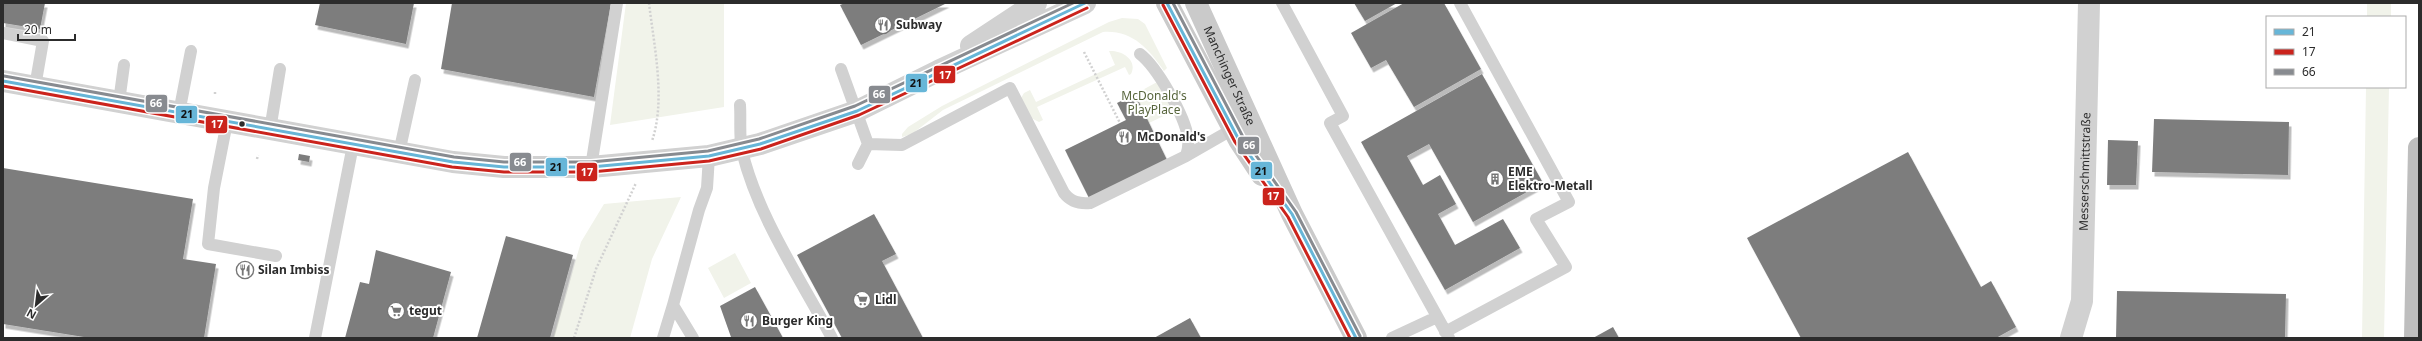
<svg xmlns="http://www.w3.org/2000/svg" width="2422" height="341" viewBox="0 0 2422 341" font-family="'Noto Sans',sans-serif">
<defs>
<filter id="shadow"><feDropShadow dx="2.5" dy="4.5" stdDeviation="0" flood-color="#0004"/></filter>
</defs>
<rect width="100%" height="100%" fill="#fff"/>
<path fill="#f1f3ea" d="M626,3h98v104l-114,18z
M2367,3h24v14h-24z
M1122,18l16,1 7,5 22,44 -3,3c-16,-23 -32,-41 -61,-39l-160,78 -31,24 -10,3v-3l6,-7 34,-21 167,-84z
M1109,51c13,-1 29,9 22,23l-2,1 -4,-8 -88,40 6,13 -4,2 -10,-5 -8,-19 3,-5 6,-3 6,12 79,-37z
M1159,81l15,30 -25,12 -14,-29z
M2366,87h23l-5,251h-22z
M681,197l-29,62 -22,79h-77l28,-96 23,-38z
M735,253l16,30 -27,15 -16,-30z"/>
<path fill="#7d7d7d" filter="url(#shadow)" d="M3,3h42l-5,26 -37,-6z
M320,3h94l-8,41 -91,-19z
M452,3h159l-17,94 -153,-28z
M845,3h102l-86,42 -21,-40z
M1354,3h43l-32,18z
M1404,3h40l37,66 -67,38 -28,-47 -15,8 -20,-35z
M1482,74l61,109 -70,39 -44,-78 -22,12 16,29 17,-10 16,29 -18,10 17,31 48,-26 17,29 -75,42 -84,-148z
M1135,94l32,66 -78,38 -24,-48 61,-30 -9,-17z
M2154,119l135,3 -1,53 -136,-3z
M2108,140l30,1 -2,44h-29z
M1908,152l73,135 10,-6 25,46 -20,11h-195l-54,-100z
M299,154l11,2 -1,6 -11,-2z
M3,168l190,31 -10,60 33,5 -12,74h-114l-87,-14z
M874,214l22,40 -14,7 41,77h-81l-45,-83z
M506,236l67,19 -23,83h-73z
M376,250l75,22 -18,66h-88l15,-56 9,2z
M755,287l28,51 -52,-1 -11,-31z
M2117,291l169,3 -1,44h-169z
M1190,318l11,20h-47z
M1613,327l6,11h-26z"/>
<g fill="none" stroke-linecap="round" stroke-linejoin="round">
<path stroke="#d1d1d1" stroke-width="2.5" stroke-dasharray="2 2" stroke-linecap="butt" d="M649,3c5,43 17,97 3,138
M1084,52l36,71
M215,94v-3
M257,159l1,-4
M574,338l22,-69 40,-86"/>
<path stroke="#d1d1d1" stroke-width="12" d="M1282,3l61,113 -13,7 119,215
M3,33l40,8 -8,46
M1140,54c17,13 45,62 48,84 1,6 0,12 -2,18
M841,69l27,75 -10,20
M119,102l5,-37
M740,105c1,15 -1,31 2,46 16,66 58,127 90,187
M179,113l12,-62
M227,122l-13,66 -6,56 68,12
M270,130l10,-61
M868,144l34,1 108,-57 54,105c7,9 15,11 26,10l96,-47 47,-27
M399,153l16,-73
M591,167l26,-164
M1445,332l121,-65 -30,-48 33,-17 -109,-199
M315,338l38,-193
M663,338l10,-33
M693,338l-20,-33 26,-95 8,-22 2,-32
M1392,338l45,-21"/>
<path stroke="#d1d1d1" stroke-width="22" id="s1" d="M2071,338l11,-37 7,-298"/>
<path stroke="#d1d1d1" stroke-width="22" d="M971,46l65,-43
M3,81l450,81 51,5h87l118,-11 51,-12 97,-33 81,-40 147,-68"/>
<g stroke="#cacaca" stroke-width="22">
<path d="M1167,3l72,137 23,35"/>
<path id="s2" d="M1196,3l96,211 64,124"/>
</g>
<path stroke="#bebebe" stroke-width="22" d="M2415,338l4,-190"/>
<defs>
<path id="bus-1" d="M1167,3l72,137 53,74 64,124
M3,81l450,81 51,5h87l118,-11 51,-12 97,-33 228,-108"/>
<path id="bus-2" d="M1163,5l72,137 53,75 62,121
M3,86l449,81 52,5h87l118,-11 52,-12 98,-34 228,-107"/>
<path id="bus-3" d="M1173,3l70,134 53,75 64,124
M4,76l450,81 50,5h87l117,-11 51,-12 96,-33 218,-103"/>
</defs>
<use href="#bus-1" stroke="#fff" stroke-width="6"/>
<use href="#bus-2" stroke="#fff" stroke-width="6"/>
<use href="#bus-3" stroke="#fff" stroke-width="6"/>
<use href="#bus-1" stroke="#67b6d8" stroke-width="3"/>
<use href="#bus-2" stroke="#cb231c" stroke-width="3"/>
<use href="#bus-3" stroke="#888b90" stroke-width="3"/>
</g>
<defs>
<symbol id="restaurant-ring" viewBox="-11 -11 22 22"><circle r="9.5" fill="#fff" stroke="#767676" stroke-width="1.5"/><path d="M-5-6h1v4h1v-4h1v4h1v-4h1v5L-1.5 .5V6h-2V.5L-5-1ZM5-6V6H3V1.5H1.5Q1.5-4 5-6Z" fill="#767676"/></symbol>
<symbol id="building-ring" viewBox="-11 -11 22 22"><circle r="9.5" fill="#fff" stroke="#767676" stroke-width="1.5"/><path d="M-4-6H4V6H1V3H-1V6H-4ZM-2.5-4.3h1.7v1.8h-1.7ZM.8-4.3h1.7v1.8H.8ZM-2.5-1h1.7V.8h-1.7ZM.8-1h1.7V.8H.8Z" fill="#767676"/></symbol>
<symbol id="supermarket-ring" viewBox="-11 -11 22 22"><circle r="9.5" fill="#fff" stroke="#767676" stroke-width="1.5"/><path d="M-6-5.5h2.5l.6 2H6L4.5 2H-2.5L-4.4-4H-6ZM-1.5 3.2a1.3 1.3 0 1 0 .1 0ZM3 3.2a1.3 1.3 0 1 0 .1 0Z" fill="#767676"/></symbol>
</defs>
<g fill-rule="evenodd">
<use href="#restaurant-ring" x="873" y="15" width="20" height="20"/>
<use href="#restaurant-ring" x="1114" y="127" width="20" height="20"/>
<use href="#building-ring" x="1485" y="169" width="20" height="20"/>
<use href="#restaurant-ring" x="235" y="260" width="20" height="20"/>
<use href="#supermarket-ring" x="852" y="290" width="20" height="20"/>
<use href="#supermarket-ring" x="386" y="301" width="20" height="20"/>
<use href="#restaurant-ring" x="739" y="311" width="20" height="20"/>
</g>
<circle fill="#2c2c2c" stroke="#fff" stroke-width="1.5" cx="242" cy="124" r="3.5"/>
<g text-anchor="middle" stroke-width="4" stroke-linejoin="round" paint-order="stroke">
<g font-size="12" font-weight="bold" fill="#2c2c2c" stroke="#fff" text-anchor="start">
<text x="896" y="29">Subway</text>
<text x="1137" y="141">McDonald's</text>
<text x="1508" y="176">EME<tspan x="1508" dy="14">Elektro-Metall</tspan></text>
<text x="258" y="274">Silan Imbiss</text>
<text x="875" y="304">Lidl</text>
<text x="409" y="315">tegut</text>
<text x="762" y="325">Burger King</text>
</g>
<g font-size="12" fill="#2c2c2c" stroke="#fff">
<text dy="4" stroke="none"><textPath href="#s2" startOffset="80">Manchinger Straße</textPath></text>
<text dy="4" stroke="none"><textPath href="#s1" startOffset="168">Messerschmittstraße</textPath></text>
</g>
<g font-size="12" fill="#57653c" stroke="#fff">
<text x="1154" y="100">McDonald's<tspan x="1154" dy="14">PlayPlace</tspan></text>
</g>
</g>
<g stroke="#fff" stroke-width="1.5">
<rect x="933" y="65" width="23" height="19" rx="4" fill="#cb231c"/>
<rect x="905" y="73" width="23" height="20" rx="4" fill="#67b6d8"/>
<rect x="868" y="85" width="23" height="19" rx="4" fill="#888b90"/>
<rect x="145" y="94" width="23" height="19" rx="4" fill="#888b90"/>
<rect x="175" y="105" width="23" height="19" rx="4" fill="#67b6d8"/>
<rect x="205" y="115" width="23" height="19" rx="4" fill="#cb231c"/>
<rect x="1237" y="136" width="23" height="19" rx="4" fill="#888b90"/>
<rect x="509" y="152" width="23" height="20" rx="4" fill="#888b90"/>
<rect x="545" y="157" width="23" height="20" rx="4" fill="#67b6d8"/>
<rect x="1250" y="161" width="23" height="19" rx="4" fill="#67b6d8"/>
<rect x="576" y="162" width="22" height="20" rx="4" fill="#cb231c"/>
<rect x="1262" y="187" width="23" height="19" rx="4" fill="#cb231c"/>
</g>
<g font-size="11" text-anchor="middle" font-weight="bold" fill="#fff">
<text x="945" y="79">17</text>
<text x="879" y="98">66</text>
<text x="156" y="107">66</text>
<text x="217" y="128">17</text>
<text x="1249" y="149">66</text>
<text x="520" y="166">66</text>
<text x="587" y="176">17</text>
<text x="1273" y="200">17</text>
</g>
<g font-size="11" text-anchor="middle" font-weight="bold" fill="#111">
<text x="916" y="87">21</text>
<text x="187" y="118">21</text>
<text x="556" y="171">21</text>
<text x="1261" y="175">21</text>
</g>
<rect width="2422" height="341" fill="none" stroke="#2c2c2c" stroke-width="8"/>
<rect x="2266" y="16" width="140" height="72" fill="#ffffff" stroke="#ababab"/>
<rect x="2274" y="29" width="20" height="6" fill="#67b6d8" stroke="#ababab"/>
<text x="2302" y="36" font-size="12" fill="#2c2c2c">21</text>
<rect x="2274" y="49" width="20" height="6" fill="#cb231c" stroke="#ababab"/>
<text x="2302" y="56" font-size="12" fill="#2c2c2c">17</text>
<rect x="2274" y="69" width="20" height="6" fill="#888b90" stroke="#ababab"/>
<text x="2302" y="76" font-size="12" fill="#2c2c2c">66</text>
<g transform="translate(36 305) rotate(208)" stroke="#ffffff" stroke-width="3" paint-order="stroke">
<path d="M0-3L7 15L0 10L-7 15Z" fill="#2c2c2c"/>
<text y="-6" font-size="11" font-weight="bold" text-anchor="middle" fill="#2c2c2c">N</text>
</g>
<path d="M18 34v6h57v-6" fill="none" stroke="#2c2c2c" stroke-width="2"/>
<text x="24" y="34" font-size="12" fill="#2c2c2c" stroke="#ffffff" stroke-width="3" paint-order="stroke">20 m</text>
</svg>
